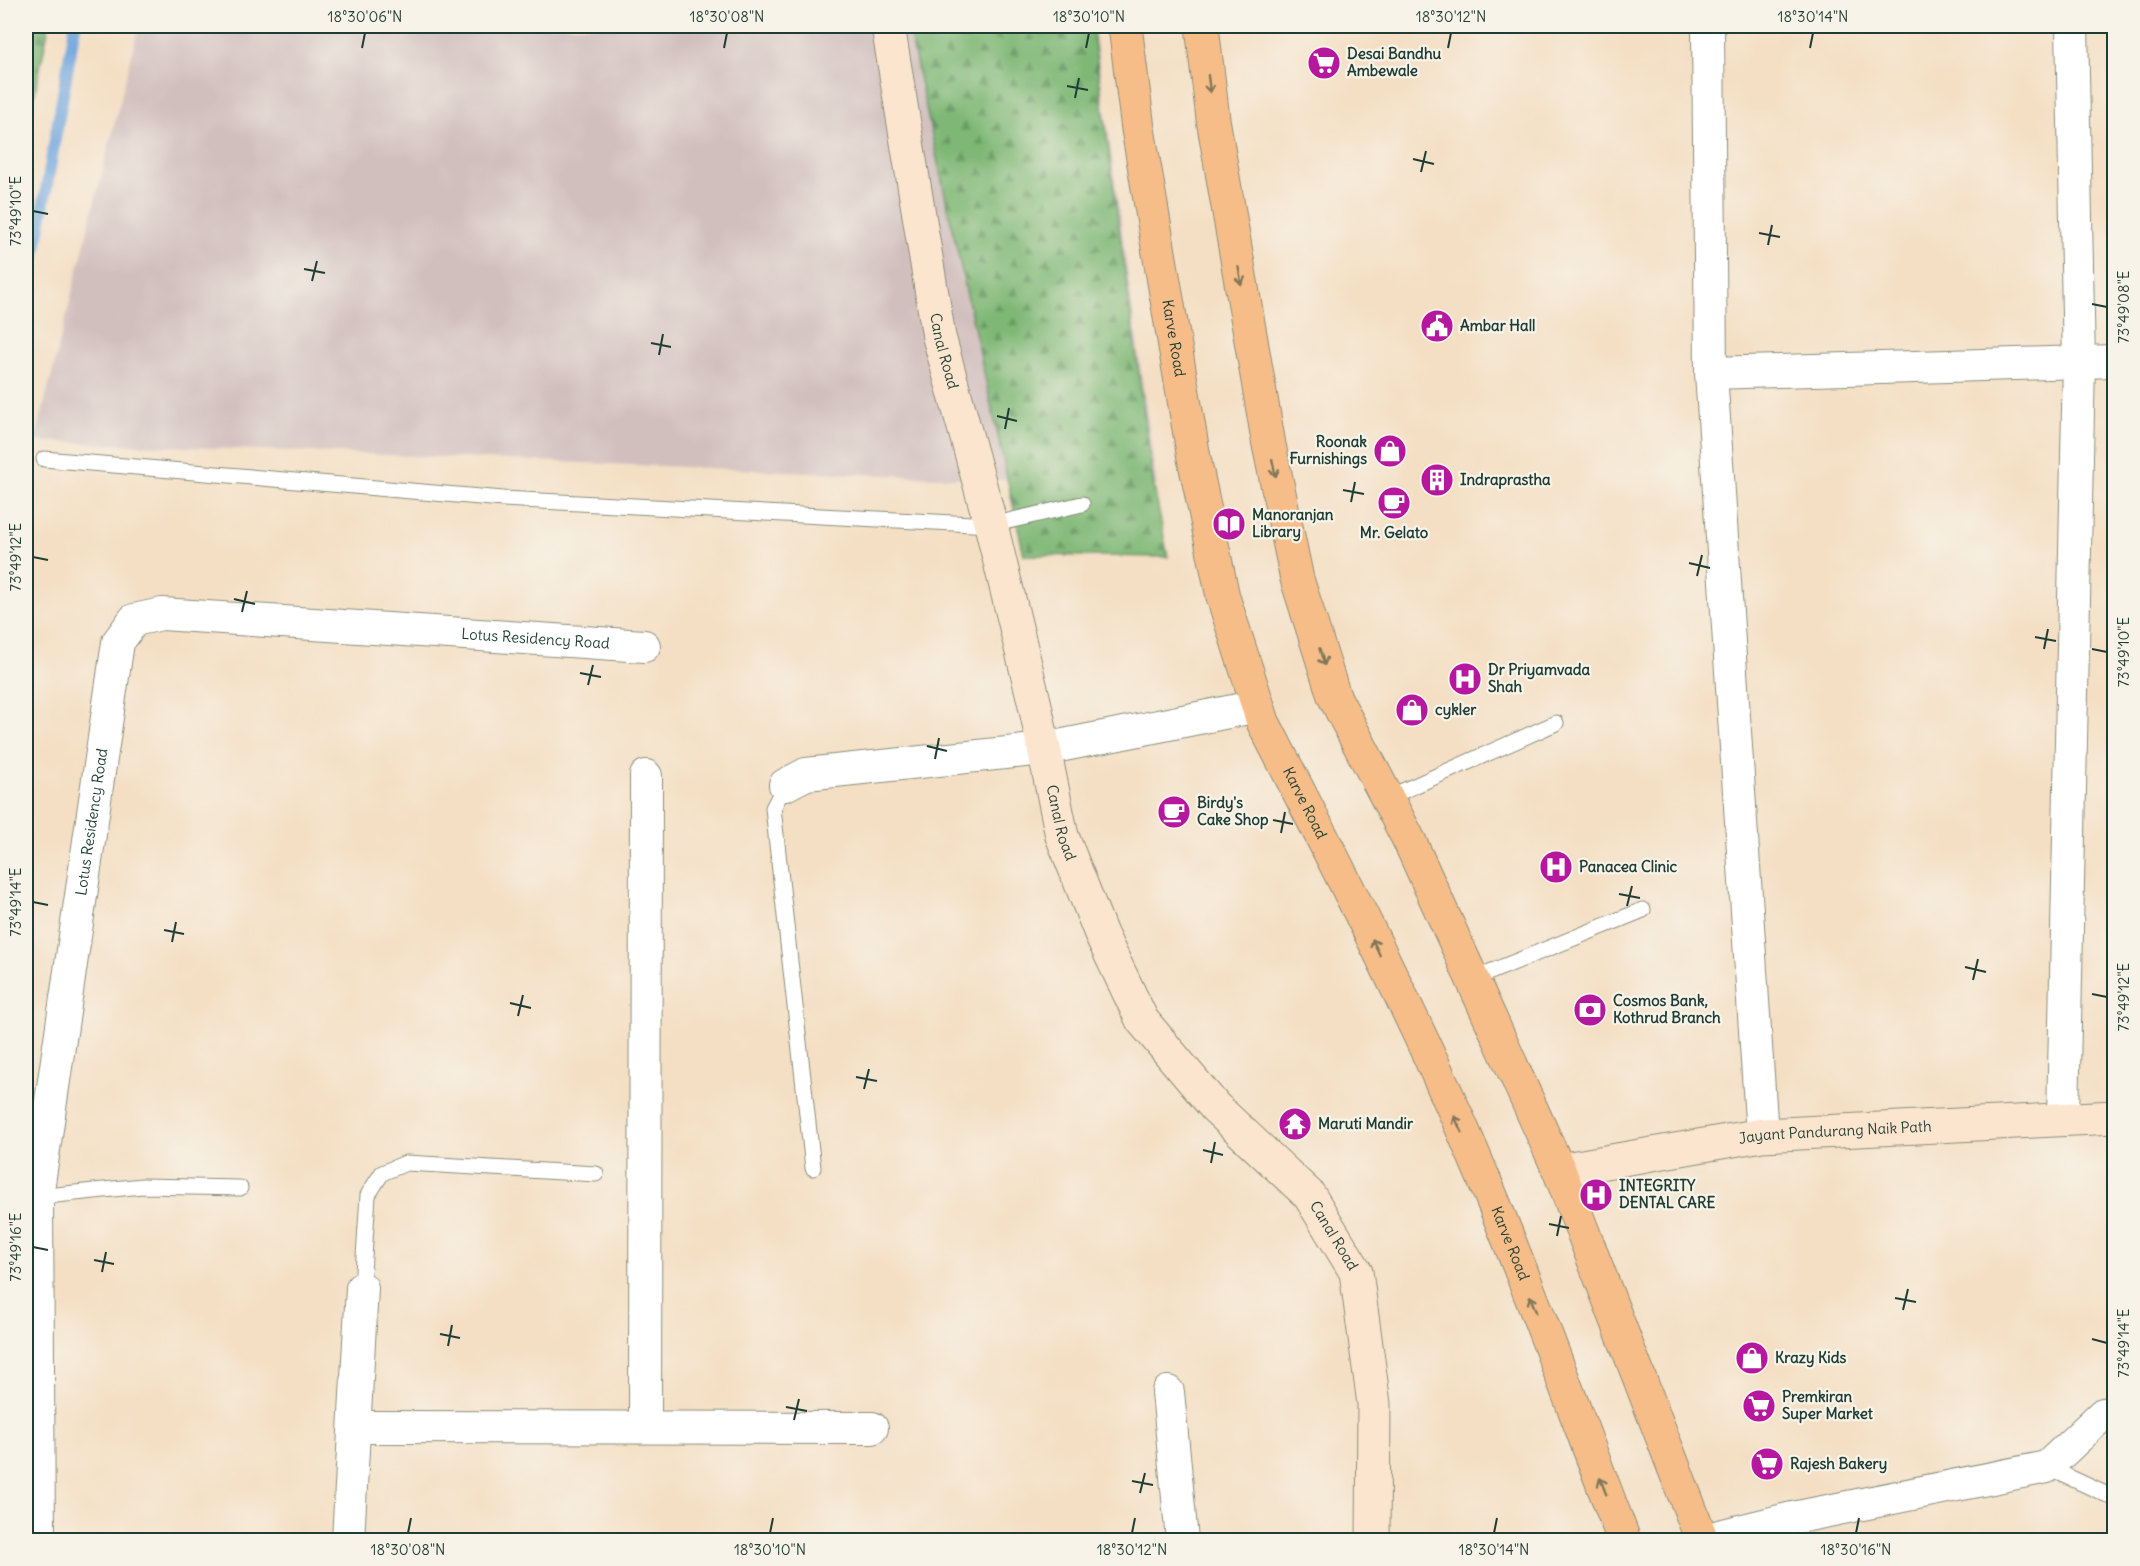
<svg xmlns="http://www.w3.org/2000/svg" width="2140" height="1566" viewBox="0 0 2140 1566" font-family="Delius,sans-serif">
<defs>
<pattern id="forest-firs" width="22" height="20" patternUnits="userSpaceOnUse" patternTransform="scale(1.5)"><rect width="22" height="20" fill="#7fb876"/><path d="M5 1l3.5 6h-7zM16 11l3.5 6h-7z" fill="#679762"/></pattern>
</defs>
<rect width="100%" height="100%" fill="#f7f3e8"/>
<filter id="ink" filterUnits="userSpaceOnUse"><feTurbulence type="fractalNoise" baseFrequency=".0167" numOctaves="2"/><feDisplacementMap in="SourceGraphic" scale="12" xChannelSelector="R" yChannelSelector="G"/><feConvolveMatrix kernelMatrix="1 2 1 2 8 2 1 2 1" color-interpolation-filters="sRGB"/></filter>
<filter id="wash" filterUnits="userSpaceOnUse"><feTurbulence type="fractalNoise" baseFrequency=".008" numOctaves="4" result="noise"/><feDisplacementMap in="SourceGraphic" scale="24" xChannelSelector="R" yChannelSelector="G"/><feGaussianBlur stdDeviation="1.35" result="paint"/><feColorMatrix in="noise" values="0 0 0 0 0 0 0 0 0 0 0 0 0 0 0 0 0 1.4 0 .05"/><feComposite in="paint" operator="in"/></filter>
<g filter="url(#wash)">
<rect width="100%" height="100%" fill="#f4dfc4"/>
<path fill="#d1bfbe" d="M139,26h955l63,460 -1122,-45z"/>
<path fill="url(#forest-firs)" stroke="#4f7a55" stroke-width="1.5" d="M26,26h23l-23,108z
M908,26h184l62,461 14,70 -144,-2z"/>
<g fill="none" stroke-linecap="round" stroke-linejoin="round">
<path stroke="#6fa5dd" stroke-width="12" d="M26,304l49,-278"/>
</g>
</g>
<g filter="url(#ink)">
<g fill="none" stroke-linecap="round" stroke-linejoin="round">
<defs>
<path id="lane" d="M44,459l459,40 488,26 91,-21
M785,785l-12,23 40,360
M1387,798l169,-75
M1473,979l170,-69
M37,1197l105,-11 98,2
M362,1288l6,-93 14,-22 24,-10 190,11
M2047,1467l67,31"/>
<g id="street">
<path d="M1708,26l3,347 51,762"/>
<path d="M1711,373l403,-12"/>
<path d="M785,785l21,-11 238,-25 214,-43"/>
<path d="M2063,1119l16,-757 -7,-336"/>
<path d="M1168,1392l14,148"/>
<path d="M355,1427l517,1"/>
<path d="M645,1427l1,-651"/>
<path id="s1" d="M39,1540l-2,-343 81,-555 16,-22 28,-6 482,32"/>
<path d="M348,1540l14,-252"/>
<path d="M1703,1540l85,-21 259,-52 56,-53 11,-2"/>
</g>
<g id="secondary">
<path id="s2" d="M888,26l51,311 52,188 44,180 27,131 39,98 41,86 73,87 94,88 47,77 18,132 -1,136"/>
<path id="s3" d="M1559,1170l203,-35 352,-18"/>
</g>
<g id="primary">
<path id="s4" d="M1125,26l13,103 56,329 29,139 35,109 5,16c81,157 163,316 230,479 46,112 88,227 131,339"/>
<path d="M1202,26l11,93 56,326 28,134 37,117 76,146 149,328 143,370"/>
</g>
</defs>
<use href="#lane" stroke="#8a8e7c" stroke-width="17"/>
<use href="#street" stroke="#8a8e7c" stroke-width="34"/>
<use href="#secondary" stroke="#8a8e7c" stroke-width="35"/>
<use href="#primary" stroke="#8a8e7c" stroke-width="35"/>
<use href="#lane" stroke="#fff" stroke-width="15"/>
<use href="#street" stroke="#fff" stroke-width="32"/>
<use href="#secondary" stroke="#fce5cf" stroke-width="33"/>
<use href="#primary" stroke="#f7bd88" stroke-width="33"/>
</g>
<defs><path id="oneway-shaft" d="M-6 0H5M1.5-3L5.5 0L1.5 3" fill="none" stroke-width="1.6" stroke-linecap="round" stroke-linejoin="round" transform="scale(1.5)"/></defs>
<g stroke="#80775a">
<use href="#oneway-shaft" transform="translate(1209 84) rotate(83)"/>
<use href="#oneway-shaft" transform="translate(1240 276) rotate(80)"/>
<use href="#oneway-shaft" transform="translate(1274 468) rotate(78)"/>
<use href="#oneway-shaft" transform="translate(1322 657) rotate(73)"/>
<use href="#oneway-shaft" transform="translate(1376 947) rotate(-115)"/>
<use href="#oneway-shaft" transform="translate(1458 1124) rotate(-114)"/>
<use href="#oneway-shaft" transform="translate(1533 1304) rotate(-111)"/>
<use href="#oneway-shaft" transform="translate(1603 1486) rotate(-111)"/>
</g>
</g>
<path fill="none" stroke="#1f3d34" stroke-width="2" d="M362,48l3,-15M724,48l3,-15M1086,48l3,-15M1448,48l3,-15M1810,48l3,-15M1067,86l21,4M1075,98l4,-20M1413,159l21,5M1421,172l5,-21M33,211l15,3M1759,233l21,4M1768,245l4,-20M304,269l21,4M312,281l5,-20M2092,304l15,3M651,343l20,4M659,355l4,-21M997,416l20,5M1005,429l4,-21M1343,490l21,4M1351,502l4,-20M33,557l15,3M1689,563l21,5M1697,576l5,-21M234,599l21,5M242,612l5,-21M2035,637l21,4M2044,649l4,-20M2092,649l15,3M580,673l21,4M588,685l5,-20M927,746l20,5M935,759l4,-21M1273,820l20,4M1281,833l4,-21M1619,894l21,4M33,902l15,3M1627,906l5,-20M164,930l20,4M172,942l4,-20M1965,967l21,5M1973,980l5,-21M2092,994l15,3M510,1003l21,5M518,1016l5,-21M856,1077l21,4M864,1089l5,-20M1203,1150l20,5M1211,1163l4,-21M1549,1224l20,4M1557,1236l4,-20M33,1247l15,3M94,1260l20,4M102,1272l4,-20M1895,1298l21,4M1903,1310l5,-21M440,1334l20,4M2092,1339l15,4M448,1346l4,-21M786,1407l21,4M794,1420l5,-21M1132,1481l21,4M1140,1493l5,-20M408,1533l3,-15M770,1533l3,-15M1132,1533l3,-15M1494,1533l3,-15M1856,1533l3,-15"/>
<defs>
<symbol id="supermarket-disc" viewBox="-11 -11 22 22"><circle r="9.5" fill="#b5179e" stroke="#f7f3e8"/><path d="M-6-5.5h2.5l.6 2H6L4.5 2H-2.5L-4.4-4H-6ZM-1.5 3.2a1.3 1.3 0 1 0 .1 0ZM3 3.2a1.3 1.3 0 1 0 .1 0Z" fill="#fff"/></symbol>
<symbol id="civic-disc" viewBox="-11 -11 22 22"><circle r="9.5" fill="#b5179e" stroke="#f7f3e8"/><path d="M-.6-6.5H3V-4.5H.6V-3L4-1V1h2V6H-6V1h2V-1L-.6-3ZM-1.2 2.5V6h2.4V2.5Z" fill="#fff"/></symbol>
<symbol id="shop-disc" viewBox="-11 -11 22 22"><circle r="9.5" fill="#b5179e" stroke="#f7f3e8"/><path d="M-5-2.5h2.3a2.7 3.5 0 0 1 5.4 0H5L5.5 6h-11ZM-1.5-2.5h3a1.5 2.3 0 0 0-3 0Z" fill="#fff"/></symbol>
<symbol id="building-disc" viewBox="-11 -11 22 22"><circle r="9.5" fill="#b5179e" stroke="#f7f3e8"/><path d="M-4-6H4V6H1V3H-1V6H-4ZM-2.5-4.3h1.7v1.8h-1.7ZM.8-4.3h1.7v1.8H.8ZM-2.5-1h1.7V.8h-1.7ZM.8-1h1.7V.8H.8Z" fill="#fff"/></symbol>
<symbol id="cafe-disc" viewBox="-11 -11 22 22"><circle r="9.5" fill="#b5179e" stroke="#f7f3e8"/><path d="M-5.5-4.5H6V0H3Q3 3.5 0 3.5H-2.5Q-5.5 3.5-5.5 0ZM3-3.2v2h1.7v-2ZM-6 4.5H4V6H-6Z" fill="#fff"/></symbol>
<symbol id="library-disc" viewBox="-11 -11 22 22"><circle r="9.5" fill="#b5179e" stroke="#f7f3e8"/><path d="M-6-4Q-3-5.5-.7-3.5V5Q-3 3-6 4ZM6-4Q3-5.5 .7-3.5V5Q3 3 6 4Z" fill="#fff"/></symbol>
<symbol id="hospital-disc" viewBox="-11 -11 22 22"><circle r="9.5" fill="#b5179e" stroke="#f7f3e8"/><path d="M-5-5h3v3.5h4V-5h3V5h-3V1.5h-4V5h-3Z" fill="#fff"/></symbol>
<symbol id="bank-disc" viewBox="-11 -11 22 22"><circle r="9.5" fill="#b5179e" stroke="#f7f3e8"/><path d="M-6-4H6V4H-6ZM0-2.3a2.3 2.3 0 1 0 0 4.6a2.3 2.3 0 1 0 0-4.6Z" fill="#fff"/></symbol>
<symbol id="temple-disc" viewBox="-11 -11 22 22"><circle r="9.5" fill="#b5179e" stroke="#f7f3e8"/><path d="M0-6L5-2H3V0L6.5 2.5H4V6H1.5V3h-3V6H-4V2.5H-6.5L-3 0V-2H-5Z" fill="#fff"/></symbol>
</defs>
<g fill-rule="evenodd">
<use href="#supermarket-disc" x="1305" y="44" width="38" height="38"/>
<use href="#civic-disc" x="1418" y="307" width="38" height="38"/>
<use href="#shop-disc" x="1371" y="432" width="38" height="38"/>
<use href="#building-disc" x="1418" y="461" width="38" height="38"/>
<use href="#cafe-disc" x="1375" y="484" width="38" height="38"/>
<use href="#library-disc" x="1210" y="505" width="38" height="38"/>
<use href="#hospital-disc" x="1446" y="660" width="38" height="38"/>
<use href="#shop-disc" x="1393" y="691" width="38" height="38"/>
<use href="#cafe-disc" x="1155" y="793" width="38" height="38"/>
<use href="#hospital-disc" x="1537" y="848" width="38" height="38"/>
<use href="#bank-disc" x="1571" y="991" width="38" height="38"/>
<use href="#temple-disc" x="1276" y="1105" width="38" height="38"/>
<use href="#hospital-disc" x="1577" y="1176" width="38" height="38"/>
<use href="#shop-disc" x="1733" y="1339" width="38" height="38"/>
<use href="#supermarket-disc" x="1740" y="1387" width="38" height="38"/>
<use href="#supermarket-disc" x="1748" y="1445" width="38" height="38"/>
</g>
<g text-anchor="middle" stroke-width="4.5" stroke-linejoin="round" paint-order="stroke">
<g font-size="15" font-weight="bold" fill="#1f3d34" stroke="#f7f3e8" text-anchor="start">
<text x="1347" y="59">Desai Bandhu<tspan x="1347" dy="17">Ambewale</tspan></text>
<text x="1460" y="331">Ambar Hall</text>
<text x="1367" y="447" text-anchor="end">Roonak<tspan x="1367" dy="17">Furnishings</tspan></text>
<text x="1460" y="485">Indraprastha</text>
<text x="1252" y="520">Manoranjan<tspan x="1252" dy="17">Library</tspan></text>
<text x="1394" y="538" text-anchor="middle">Mr. Gelato</text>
<text x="1488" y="675">Dr Priyamvada<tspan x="1488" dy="17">Shah</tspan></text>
<text x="1435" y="715">cykler</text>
<text x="1197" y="808">Birdy's<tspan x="1197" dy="17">Cake Shop</tspan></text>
<text x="1579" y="872">Panacea Clinic</text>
<text x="1613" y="1006">Cosmos Bank,<tspan x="1613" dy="17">Kothrud Branch</tspan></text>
<text x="1318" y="1129">Maruti Mandir</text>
<text x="1619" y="1191">INTEGRITY<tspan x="1619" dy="17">DENTAL CARE</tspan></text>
<text x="1775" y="1363">Krazy Kids</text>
<text x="1782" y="1402">Premkiran<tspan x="1782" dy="17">Super Market</tspan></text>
<text x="1790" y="1469">Rajesh Bakery</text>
</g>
<g font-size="15" fill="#1f3d34" stroke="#f7f3e8">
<text dy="5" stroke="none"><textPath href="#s4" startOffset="316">Karve Road</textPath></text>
<text dy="5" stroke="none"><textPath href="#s2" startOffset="330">Canal Road</textPath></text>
<text dy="5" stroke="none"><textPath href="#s1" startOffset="1334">Lotus Residency Road</textPath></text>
<text dy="5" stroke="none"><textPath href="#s4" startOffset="802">Karve Road</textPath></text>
<text dy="5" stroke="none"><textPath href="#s2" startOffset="816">Canal Road</textPath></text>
<text dy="5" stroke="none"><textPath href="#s1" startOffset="722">Lotus Residency Road</textPath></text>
<text dy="5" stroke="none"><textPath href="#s3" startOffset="279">Jayant Pandurang Naik Path</textPath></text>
<text dy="5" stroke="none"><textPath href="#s2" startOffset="1320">Canal Road</textPath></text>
<text dy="5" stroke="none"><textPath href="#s4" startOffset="1288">Karve Road</textPath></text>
</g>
</g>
<rect width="2140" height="1566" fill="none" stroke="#f7f3e8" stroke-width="66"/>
<rect x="33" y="33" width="2074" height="1500" fill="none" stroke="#1f3d34" stroke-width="2"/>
<g font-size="15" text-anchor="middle" fill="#1f3d34">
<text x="365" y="22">18°30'06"N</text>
<text x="727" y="22">18°30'08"N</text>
<text x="1089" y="22">18°30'10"N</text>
<text x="1451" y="22">18°30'12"N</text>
<text x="1813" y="22">18°30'14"N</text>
<text transform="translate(16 211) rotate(-90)" y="5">73°49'10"E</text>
<text transform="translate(2124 307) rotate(-90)" y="5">73°49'08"E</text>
<text transform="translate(16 557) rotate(-90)" y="5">73°49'12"E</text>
<text transform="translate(2124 652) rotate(-90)" y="5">73°49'10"E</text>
<text transform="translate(16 902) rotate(-90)" y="5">73°49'14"E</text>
<text transform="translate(2124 997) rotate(-90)" y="5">73°49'12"E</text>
<text transform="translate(16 1247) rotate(-90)" y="5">73°49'16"E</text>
<text transform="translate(2124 1343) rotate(-90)" y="5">73°49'14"E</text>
<text x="408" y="1555">18°30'08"N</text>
<text x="770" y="1555">18°30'10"N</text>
<text x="1132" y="1555">18°30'12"N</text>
<text x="1494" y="1555">18°30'14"N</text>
<text x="1856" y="1555">18°30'16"N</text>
</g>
</svg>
